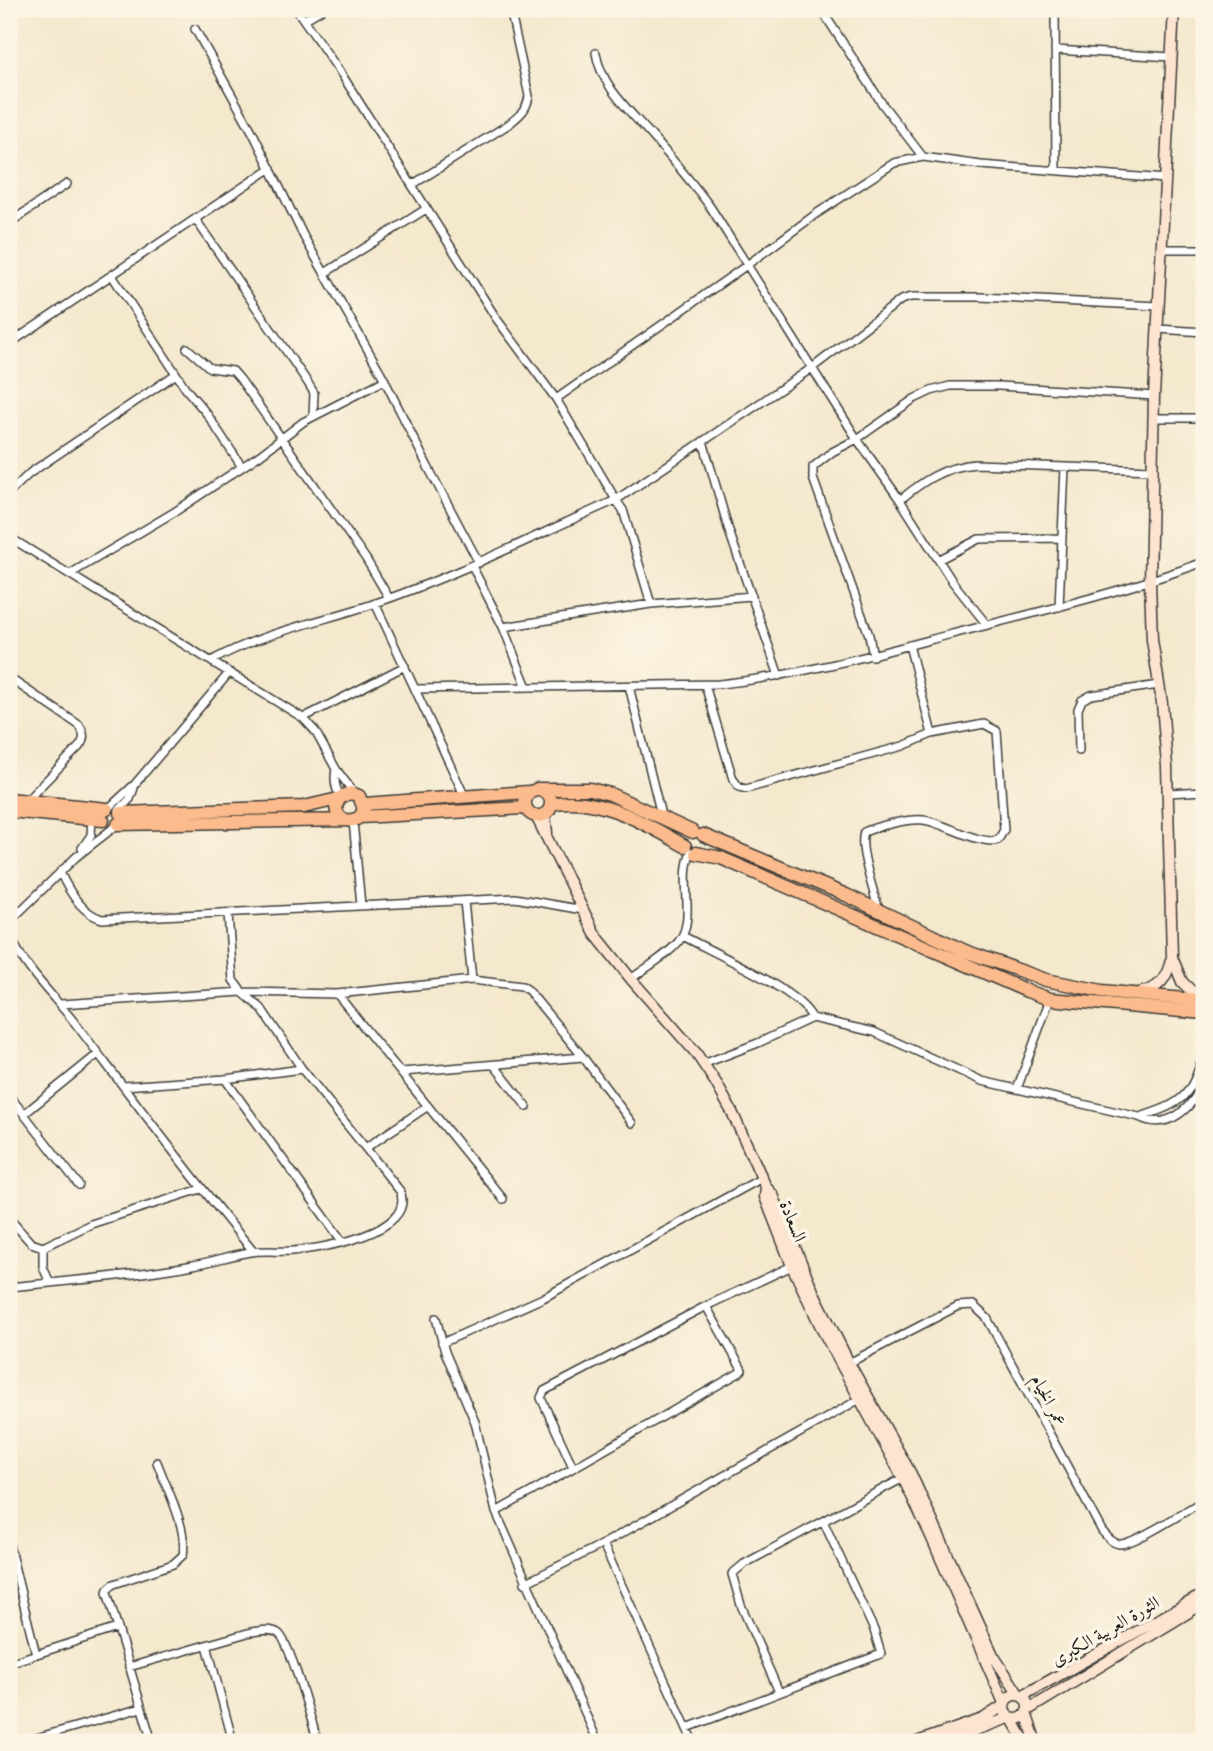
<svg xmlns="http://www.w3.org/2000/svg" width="1213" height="1751" viewBox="0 0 1213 1751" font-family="'Libre Caslon Text',Amiri,serif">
<rect width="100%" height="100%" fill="#fcf5e5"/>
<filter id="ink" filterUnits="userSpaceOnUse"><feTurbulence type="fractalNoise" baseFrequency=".0143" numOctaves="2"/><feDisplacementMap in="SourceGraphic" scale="14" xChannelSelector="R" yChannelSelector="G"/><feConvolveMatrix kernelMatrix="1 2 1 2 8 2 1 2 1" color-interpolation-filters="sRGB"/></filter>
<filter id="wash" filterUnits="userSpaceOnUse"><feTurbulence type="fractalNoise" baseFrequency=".00686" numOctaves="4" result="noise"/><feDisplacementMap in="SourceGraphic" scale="28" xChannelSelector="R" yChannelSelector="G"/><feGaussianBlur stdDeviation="1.57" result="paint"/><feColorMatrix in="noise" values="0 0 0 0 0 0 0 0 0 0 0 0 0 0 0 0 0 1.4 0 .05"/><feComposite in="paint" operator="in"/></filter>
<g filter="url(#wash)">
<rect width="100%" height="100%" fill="#f4e8cd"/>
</g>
<g filter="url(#ink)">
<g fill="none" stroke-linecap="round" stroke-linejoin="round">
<defs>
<path id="street" d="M296,9l46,66 154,243 60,81 60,101 196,-132 89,-68 10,-3h69l179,9
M821,9l62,96 40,52
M1055,9l1,161
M304,20l18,-11
M195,29l58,104 51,104 77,136 46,92 52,98
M1055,50l117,7
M596,53c5,33 34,58 55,82 21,24 41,47 60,73l146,231 43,61 52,81 35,44
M412,185l97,-61c11,-9 18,-14 20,-28l-19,-87
M196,220l112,163 6,10 -1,23
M9,223l58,-39
M1163,249h41
M325,273l101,-64
M113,277l73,112 21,25 35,53
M1158,329l46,3
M9,344l262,-176
M187,348l23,20 23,3 7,8 126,180 23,39
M556,399l191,-134 69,-51 78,-51 29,-6 58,8 185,14
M1154,418h50
M703,441l26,90 50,145
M9,493l21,-20 146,-99
M900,500c24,-20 44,-33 75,-36l179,6
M9,537l294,181 12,13 21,38 18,24
M940,559l39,-20 82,-1
M472,566l31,61 24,60
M70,574l106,-63 84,-56 43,-33 82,-42
M375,603l90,194
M1059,607l6,-140
M503,627l148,-23 101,-8
M873,656l-4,-21 -56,-157v-11l19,-15 25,-13 57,-40 17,-8 19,-5h49l155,10
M211,661c52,-29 109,-39 165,-58 82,-28 160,-68 240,-103l7,10 28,94
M9,678l70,47c6,9 6,14 0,22l-53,54
M705,685l28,94 6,8 7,2 157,-43 29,-12 -23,-89
M629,686l32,129
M416,689l303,-5c78,-8 153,-29 229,-49 86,-22 172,-42 256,-73
M303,718l102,-52
M1079,751l-1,-42 4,-9 9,-5 68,-10
M336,769c-2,10 -2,19 5,28
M1168,793l36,-2
M109,808l26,-24 94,-111
M119,810l11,-11 4,-11
M353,821l8,84
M82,848l9,-13 1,-16
M60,872c8,18 21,41 42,47l413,-21 68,12
M464,901l8,79
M878,909c-4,-19 -20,-61 -14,-77 14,-6 46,-14 60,-12 20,3 57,26 74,20l6,-10 -7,-99 -13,-7 -52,10
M9,922l67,-65 41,-32
M9,932c13,35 43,62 66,91 58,76 116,154 178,228
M683,936c29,16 118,55 129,82l-54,25 -55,21
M631,979c13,-10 42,-27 50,-41 14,-23 -2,-60 10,-86
M337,994l166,205
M61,1004l181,-12 95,2 135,-14 50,6 6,4 55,67 49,66
M812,1018l62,14 108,49 157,36c30,15 55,-10 65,-38
M494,1065l33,42
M402,1072l181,-15
M225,1079l117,162
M123,1086l102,-7 77,-10
M1017,1089l33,-90
M9,1095l70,90
M24,1114l74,-60
M1140,1117c44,-14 50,-20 64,-64
M367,1147l61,-41
M9,1218l22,25 12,4 48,-23 110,-35
M43,1247v20l7,16c48,-5 96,-9 143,-18 19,-3 38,-10 57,-13 14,-2 29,0 43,-1 27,-2 124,-18 107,-60l-98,-122 -41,-61 -19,-16 -9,-12 -5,-66
M9,1287l41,-4
M436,1318l9,34 30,70 21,90 102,230
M442,1343l101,-45 219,-120
M849,1363l109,-57 15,-1 14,13 115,213c5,5 9,12 17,13 16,1 69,-35 85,-44
M573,1467l-32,-69 3,-7 162,-85 86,-40
M496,1512l243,-139 3,-3 -2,-4 -34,-60
M603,1544l90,198
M9,1545l27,109
M525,1583l78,-39 257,-145
M207,1645l26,97
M9,1663l108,-35
M129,1667l122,-35c9,-1 19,-4 27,1 12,7 34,91 40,109
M779,1692l-38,-87 -9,-31 12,-10 161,-87
M687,1728l194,-74 -7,-24 -50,-107
M22,1742l119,-34
M152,1742l-45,-150 1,-3 6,-5 59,-20 10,-9c5,-27 -17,-68 -26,-93
M1200,1742l4,-3"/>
<path id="secondary" d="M1174,9l-20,387 -4,186 2,58 10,63 5,63 5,191 10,25 19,18
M545,814l2,19
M536,816l59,118 36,45 65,74 20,30 16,29 34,75 7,8 40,96 36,72 62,111 82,181 26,40
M1139,993c21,-5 27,-13 32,-33
M766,1187l-1,10 27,69 32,67 79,145 27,56 74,169
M1004 1707a12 12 0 1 1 24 0a12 12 0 1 1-24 0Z
M1022,1696l182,-102
M1028,1710l176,-107
M1026,1713l10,29
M1012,1719l13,23
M917,1742l66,-23 20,-13
M942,1742l67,-24"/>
<path id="primary" d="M537,789h53l20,5 83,38
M525 803a13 13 0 1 1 26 0a13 13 0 1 1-26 0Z
M9,799l98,10
M364,804l165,-12
M551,804c47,-10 95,20 134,42
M9,811l94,9
M121,813l183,-6 34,-8
M360,817l4,-8 -5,-13 -8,-3c-26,5 -14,38 9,24l165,-9
M118,824l229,-4
M703,835l143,60 119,56 81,29 56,11 102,10
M696,853l25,5 306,133 23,8 154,14"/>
</defs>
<use href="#street" stroke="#3c3b37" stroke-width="10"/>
<use href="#secondary" stroke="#3c3b37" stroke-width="13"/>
<use href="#primary" stroke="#3c3b37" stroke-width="15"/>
<use href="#street" stroke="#fff" stroke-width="7"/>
<use href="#secondary" stroke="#fde4d1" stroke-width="10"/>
<use href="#primary" stroke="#fbbb8c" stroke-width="12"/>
</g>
</g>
<g text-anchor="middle" stroke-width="7" stroke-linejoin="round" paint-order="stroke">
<g font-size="18" fill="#1c1c1c" stroke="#fcf5e5">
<text transform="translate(793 1221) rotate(68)" y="6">السعادة</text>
<text transform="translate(1049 1400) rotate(62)" y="6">عمر الخيام</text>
<text transform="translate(1105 1631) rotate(-30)" y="6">الثورة العربية الكبرى</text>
</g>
</g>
<rect width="1213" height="1751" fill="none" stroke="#fcf5e5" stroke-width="35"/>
</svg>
